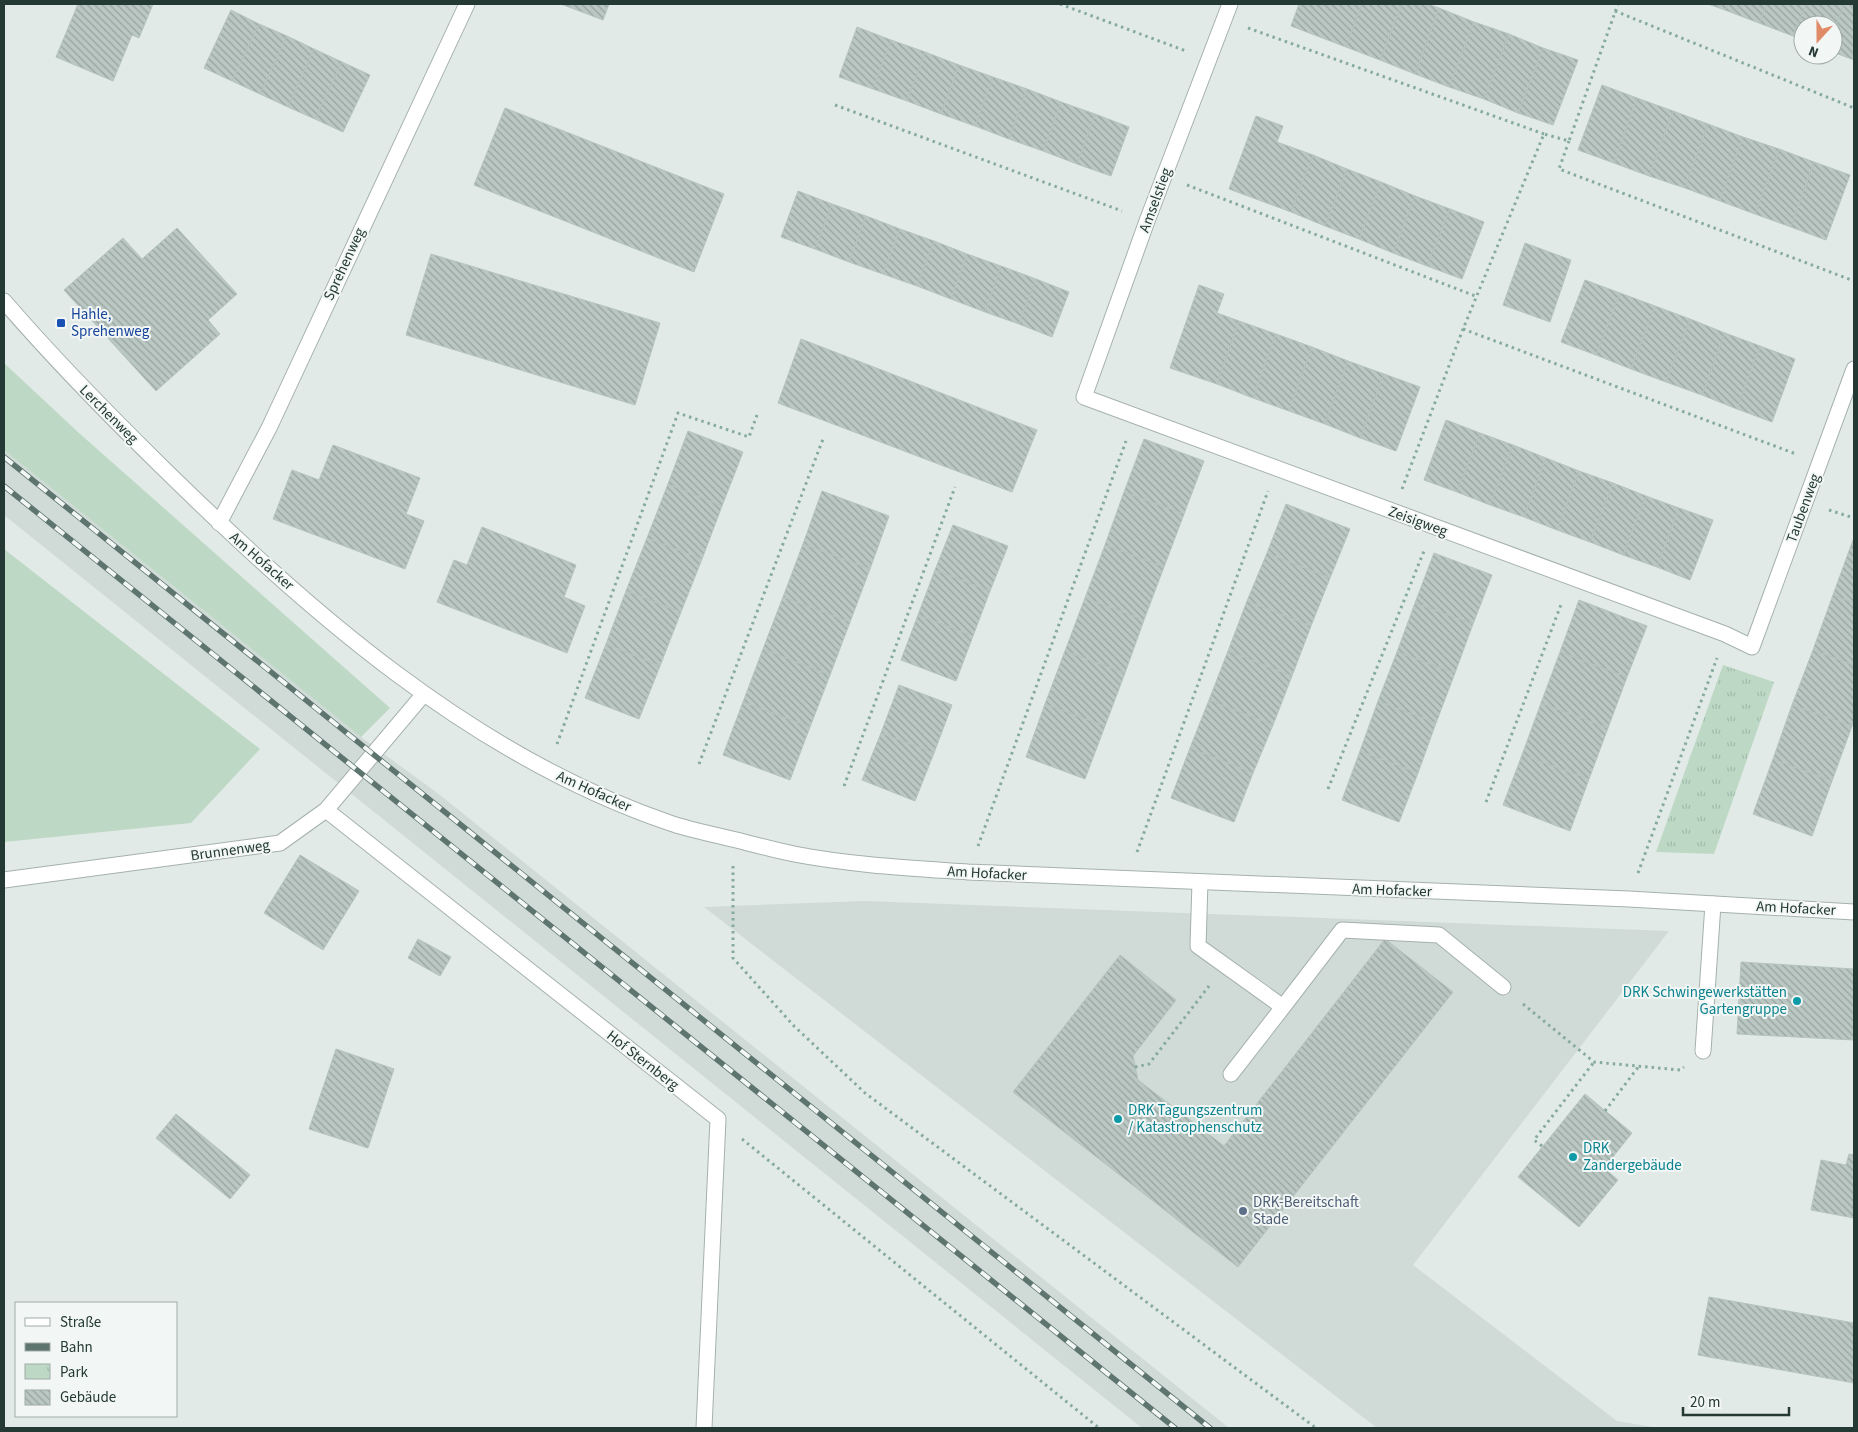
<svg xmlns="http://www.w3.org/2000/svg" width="1858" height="1432" viewBox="0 0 1858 1432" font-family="'Source Sans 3',sans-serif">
<defs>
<pattern id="park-tufts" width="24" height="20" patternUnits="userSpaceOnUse" patternTransform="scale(1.25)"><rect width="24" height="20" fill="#bdd9c5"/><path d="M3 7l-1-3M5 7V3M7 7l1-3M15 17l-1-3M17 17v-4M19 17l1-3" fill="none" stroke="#a2bbaa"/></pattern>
<pattern id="building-back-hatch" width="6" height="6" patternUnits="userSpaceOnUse" patternTransform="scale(1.25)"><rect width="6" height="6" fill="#bac7c3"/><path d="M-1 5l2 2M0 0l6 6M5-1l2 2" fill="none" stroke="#97a39f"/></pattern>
</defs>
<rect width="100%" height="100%" fill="#e2eae7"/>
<path fill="#d0dad6" d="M4,450l357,287 79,58 789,633h-87l-1138,-913z
M865,901l804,30 -256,334 204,156 42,7h-282l-673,-521z"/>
<path fill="#bdd9c5" d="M4,363l75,70 311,275 -29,29 -357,-287z
M4,549l256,200 -69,74 -187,19z"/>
<path fill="url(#park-tufts)" d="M1723,665l51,17 -60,172 -58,-2z"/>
<path fill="url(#building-back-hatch)" stroke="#b5c3be" d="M78,4h75l-14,34 -7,-3 -19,46 -57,-24z
M561,4h48l-6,16z
M1299,4h63l-16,43 -55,-21z
M1362,4h40l-22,56 -34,-13z
M1402,4h25l12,4 -24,66 -35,-14z
M1708,4h20l-3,6z
M1728,4h39l-8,19 -34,-13z
M1767,4h39l-13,32 -34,-13z
M1806,4h38l-11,29v-8h-30v15l-10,-4z
M1844,4h10v56l-21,-8v-19z
M1439,8l35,14 -25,65 -34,-13z
M231,10l28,14 -27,57 -28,-13z
M1474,22l35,12 -25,65 -35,-12z
M259,24l28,12 -27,58 -28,-13z
M857,27l34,13 -18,49 -34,-12z
M1509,34l34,14 -25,65 -34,-14z
M287,36l27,13 -26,58 -28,-13z
M891,40l34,12 -18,49 -34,-12z
M1543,48l35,12 -25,65 -35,-12z
M314,49l28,13 -27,57 -27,-12z
M925,52l34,13 -18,49 -34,-13z
M342,62l28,13 -27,57 -28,-13z
M959,65l34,12 -18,49 -34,-12z
M993,77l34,12 -18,50 -34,-13z
M1602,85l35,13 -23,65 -36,-13z
M1027,89l34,13 -18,49 -34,-12z
M1637,98l36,13 -24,65 -35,-13z
M1061,102l34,12 -18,50 -34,-13z
M505,108l219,86 -30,78 -220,-87z
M1673,111l35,13 -23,64 -36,-12z
M1095,114l34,13 -18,49 -34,-12z
M1256,116l27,10 -6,16 36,13 -22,57 -62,-23z
M1708,124l35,13 -23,64 -35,-13z
M1743,137l36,12 -24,65 -35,-13z
M1779,149l35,13 -23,65 -36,-13z
M1313,155l34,14 -22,57 -34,-14z
M1814,162l36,13 -24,65 -35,-13z
M1347,169l34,13 -22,57 -34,-13z
M1381,182l34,14 -22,57 -34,-14z
M798,191l34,13 -17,45 -34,-12z
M1415,196l35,13 -23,57 -34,-13z
M832,204l34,12 -17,46 -34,-13z
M1450,209l34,13 -22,57 -35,-13z
M866,216l34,13 -17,45 -34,-12z
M177,228l60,66 -29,26 12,14 -64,57 -92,-101 59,-52 19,21z
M900,229l34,12 -17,45 -34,-12z
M934,241l33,13 -16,45 -34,-13z
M1525,243l46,17 -21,62 -47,-17z
M431,254l229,69 -25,82 -229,-70z
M967,254l34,12 -16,46 -34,-13z
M1001,266l35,13 -17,45 -34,-12z
M1036,279l33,13 -17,45 -33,-13z
M1585,280l35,13 -24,62 -35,-13z
M1199,285l25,9 -7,19 22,8 -22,63 -47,-16z
M1620,293l35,13 -24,63 -35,-14z
M1655,306l35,13 -24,63 -35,-13z
M1690,319l35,14 -23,62 -36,-13z
M1239,321l37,13 -23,64 -36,-14z
M1725,333l35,13 -23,63 -35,-14z
M1276,334l36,13 -23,64 -36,-13z
M801,339l236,91 -25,62 -234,-89z
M1760,346l35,13 -23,63 -35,-13z
M1312,347l36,14 -23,63 -36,-13z
M1348,361l36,13 -24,64 -35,-14z
M1384,374l36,13 -24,64 -36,-13z
M1446,420l34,13 -23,59 -33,-12z
M688,431l55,21 -21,54 -54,-22z
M1480,433l33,12 -23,60 -33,-13z
M1144,439l60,22 -20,53 -60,-22z
M333,445l87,33 -14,36 18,7 -19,48 -132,-50 19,-49 27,10z
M1513,445l33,13 -22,59 -34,-12z
M1546,458l33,13 -22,59 -33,-13z
M1579,471l34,12 -23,59 -33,-12z
M1613,483l33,13 -23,59 -33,-13z
M668,484l54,22 -20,53 -55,-21z
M822,491l67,25 -19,53 -67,-25z
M1124,492l60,22 -20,53 -59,-22z
M1646,496l33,12 -22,59 -34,-12z
M1286,504l64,25 -20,49 -63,-25z
M1679,508l34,12 -23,60 -33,-13z
M953,525l55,21 -18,45 -55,-21z
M482,527l94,38 -12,32 21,9 -18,47 -130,-51 17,-42 13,5z
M647,538l55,21 -21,53 -55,-21z
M1853,540h1v63l-21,-8z
M803,544l67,25 -20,53 -67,-25z
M1105,545l59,22 -20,53 -59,-22z
M1267,553l63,25 -19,48 -64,-25z
M1434,553l58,22 -19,49 -58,-21z
M935,570l55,21 -17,45 -55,-21z
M626,591l55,21 -21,54 -54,-22z
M1833,595l21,8v62l-41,-15z
M783,597l67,25 -20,53 -67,-26z
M1085,598l59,22 -19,53 -60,-22z
M1579,600l68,26 -20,51 -67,-25z
M1247,601l64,25 -19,50 -64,-25z
M1415,603l58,21 -18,49 -58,-21z
M918,615l55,21 -17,45 -55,-21z
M606,644l54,22 -21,53 -54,-21z
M763,649l67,26 -20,52 -67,-25z
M1813,650l41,15v55l-2,6 -60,-21z
M1065,651l60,22 -20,53 -60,-22z
M1228,651l64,25 -19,49 -64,-25z
M1397,652l58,21 -19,50 -58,-22z
M1560,652l67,25 -19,51 -67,-25z
M899,685l53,20 -18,48 -53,-20z
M1209,700l64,25 -20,48 -63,-25z
M1378,701l58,22 -18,50 -58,-22z
M743,702l67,25 -20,53 -67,-25z
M1541,703l67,25 -19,51 -67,-24z
M1045,704l60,22 -20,53 -59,-22z
M1792,705l60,21 -20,55 -59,-22z
M881,733l53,20 -19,48 -53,-21z
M1190,748l63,25 -19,49 -63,-24z
M1360,751l58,22 -19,49 -57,-22z
M1522,755l67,24 -19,52 -67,-26z
M1773,759l59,22 -20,55 -59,-22z
M300,855l59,36 -36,59 -59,-37z
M418,939l33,18 -11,19 -32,-18z
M1385,939l68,53 -215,275 -225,-175 107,-137 56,45 -43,56 5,24 86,66z
M1741,962l113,7v71l-117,-6z
M336,1049l58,20 -26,79 -59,-19z
M1585,1094l47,39 -28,35 14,12 -39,47 -61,-50z
M176,1114l74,61 -20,24 -74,-61z
M1849,1154l5,1v63l-43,-8 10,-50 25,5z
M1709,1297l145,26v60l-156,-28z"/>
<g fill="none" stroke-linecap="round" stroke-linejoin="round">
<defs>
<path id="lane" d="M1200,882l-2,64 85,61 59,-77 97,5 64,52
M1703,1051l10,-147
M1231,1074l52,-67"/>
<path id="street" d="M1230,4l-83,217 -63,176 641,237 27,13 102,-278
M4,301c49,57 102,111 156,164 148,145 310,290 510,358 20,7 42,11 62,16 21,5 42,11 62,15 57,11 116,14 174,18l661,27 225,13
M219,523l50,-95 198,-424
M326,810l392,309 -14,309
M4,880l276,-37 46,-33 97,-115"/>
</defs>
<use href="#lane" stroke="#a5b1ae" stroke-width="17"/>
<use href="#street" stroke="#a5b1ae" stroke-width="17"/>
<path stroke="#86aaa0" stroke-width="3" stroke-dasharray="2.5 4" stroke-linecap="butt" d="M1060,4l126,47
M1615,11l239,97
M1248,28l296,106
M835,105l287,106
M1569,141l-10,28 295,112
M1187,185l291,112
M1463,329l333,125
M1402,489l61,-160 81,-195 25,7 49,-137
M1829,510l25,8
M557,744l121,-331 71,24 8,-22
M699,764l124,-325
M844,786l111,-299
M1328,789l96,-238
M1486,802l76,-200
M978,846l148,-405
M1137,852l131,-361
M733,866v92l61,68 71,67 451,335
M1638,873l79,-215
M1523,1004l71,58 86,8 4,-3
M1135,1067l14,-3 60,-78
M1605,1111l34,-45
M742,1139l357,289
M1542,1146l-8,-6 60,-78"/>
<use href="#lane" stroke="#fff" stroke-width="15"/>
<use href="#street" stroke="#fff" stroke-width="15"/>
<defs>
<path id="rail" d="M4,457l1206,971
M4,486l1171,942"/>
</defs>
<use href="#rail" stroke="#5e756f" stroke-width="5.5"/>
<use href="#rail" stroke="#f2f7f5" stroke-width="4" stroke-dasharray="11" stroke-linecap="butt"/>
</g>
<rect fill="#1a4fb4" stroke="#f2f7f5" stroke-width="2" x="56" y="318" width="10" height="10" rx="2.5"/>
<g fill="#0f9aa8" stroke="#f2f7f5" stroke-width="2">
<circle cx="1797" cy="1001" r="5"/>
<circle cx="1118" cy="1119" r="5"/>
<circle cx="1573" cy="1157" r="5"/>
</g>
<circle fill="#5c6f8a" stroke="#f2f7f5" stroke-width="2" cx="1243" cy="1211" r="5"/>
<g text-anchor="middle" stroke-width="4" stroke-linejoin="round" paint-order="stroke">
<g font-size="15" fill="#243934" stroke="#f2f7f5">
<text transform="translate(1155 200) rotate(-70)" y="5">Amselstieg</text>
<text transform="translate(344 264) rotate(-65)" y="5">Sprehenweg</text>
<text transform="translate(109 414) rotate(45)" y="5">Lerchenweg</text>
<text transform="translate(1803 508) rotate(-70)" y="5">Taubenweg</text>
<text transform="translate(1418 521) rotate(20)" y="5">Zeisigweg</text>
<text transform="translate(262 561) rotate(41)" y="5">Am Hofacker</text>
<text transform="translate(594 791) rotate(24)" y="5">Am Hofacker</text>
<text transform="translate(230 850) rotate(-8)" y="5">Brunnenweg</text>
<text transform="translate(987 873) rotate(3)" y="5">Am Hofacker</text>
<text transform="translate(1392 890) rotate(2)" y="5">Am Hofacker</text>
<text transform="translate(1796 908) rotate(3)" y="5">Am Hofacker</text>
<text transform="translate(643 1060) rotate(38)" y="5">Hof Sternberg</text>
</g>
<g font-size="15" fill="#164399" stroke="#f2f7f5" text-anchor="start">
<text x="71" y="319">Hahle,<tspan x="71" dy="17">Sprehenweg</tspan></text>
</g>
<g font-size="15" fill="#0d838f" stroke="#f2f7f5" text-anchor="start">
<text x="1787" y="997" text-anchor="end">DRK Schwingewerkstätten<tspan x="1787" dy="17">Gartengruppe</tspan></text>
<text x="1128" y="1115">DRK Tagungszentrum<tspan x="1128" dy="17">/ Katastrophenschutz</tspan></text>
<text x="1583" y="1153">DRK<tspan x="1583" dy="17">Zandergebäude</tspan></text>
</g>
<g font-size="15" fill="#4e5e75" stroke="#f2f7f5" text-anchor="start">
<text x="1253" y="1207">DRK-Bereitschaft<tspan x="1253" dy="17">Stade</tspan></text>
</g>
</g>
<rect width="1858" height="1432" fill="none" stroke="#243934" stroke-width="10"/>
<rect x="15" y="1302" width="162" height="115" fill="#f2f7f5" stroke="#a0aba8"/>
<rect x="25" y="1318" width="25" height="8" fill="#ffffff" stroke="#a0aba8"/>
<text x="60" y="1327" font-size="15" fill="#243934">Straße</text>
<rect x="25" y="1343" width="25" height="8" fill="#5e756f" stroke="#a0aba8"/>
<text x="60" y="1352" font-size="15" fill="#243934">Bahn</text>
<rect x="25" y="1364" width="25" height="15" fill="url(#park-tufts)" stroke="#a0aba8"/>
<text x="60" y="1377" font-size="15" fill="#243934">Park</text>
<rect x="25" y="1390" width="25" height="15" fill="url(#building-back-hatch)" stroke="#a0aba8"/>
<text x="60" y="1402" font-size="15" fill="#243934">Gebäude</text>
<g transform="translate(1818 40) rotate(201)"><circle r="24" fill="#f2f7f5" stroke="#a0aba8"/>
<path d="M0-4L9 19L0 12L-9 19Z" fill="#e18a68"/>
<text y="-8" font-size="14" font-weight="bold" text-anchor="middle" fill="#243934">N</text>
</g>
<path d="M1683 1407v8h106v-8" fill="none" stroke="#243934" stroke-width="2.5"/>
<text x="1690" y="1407" font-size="15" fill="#243934" stroke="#f2f7f5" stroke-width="4" paint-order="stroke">20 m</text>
</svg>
